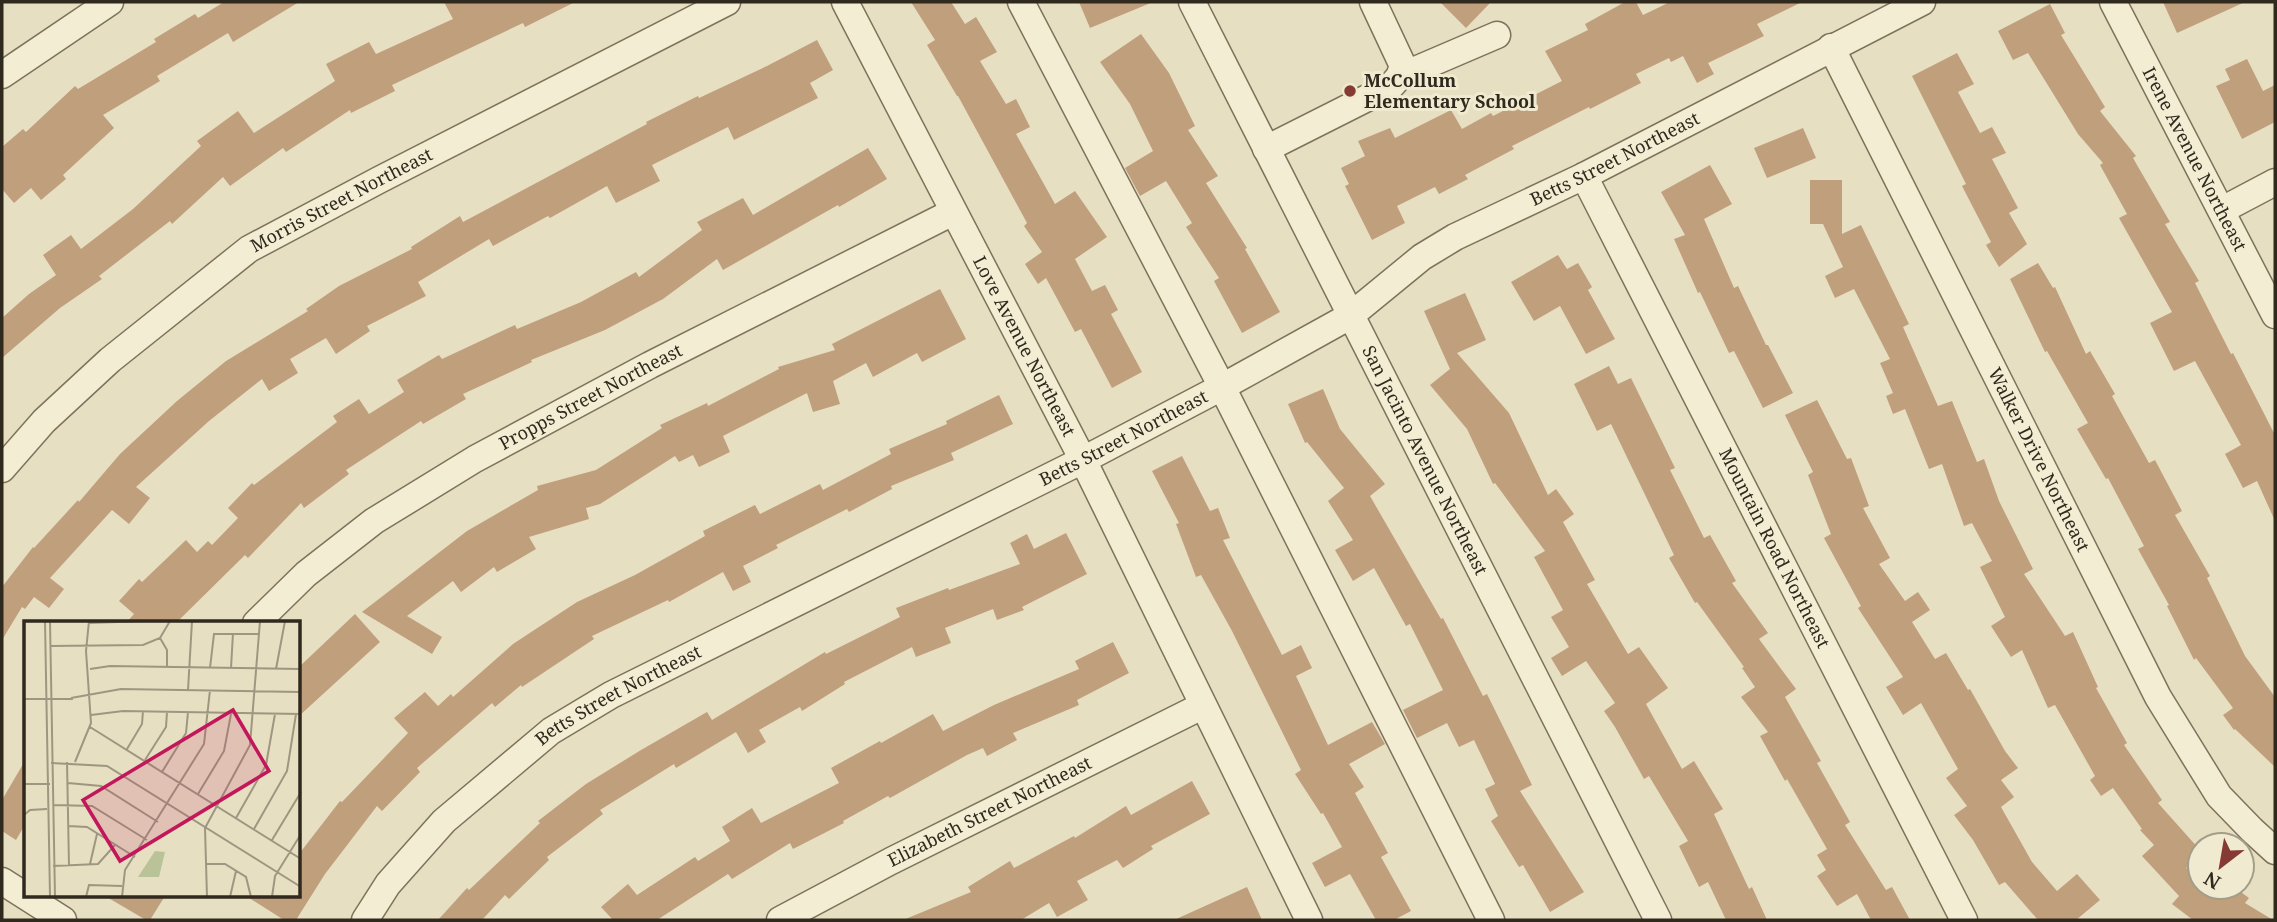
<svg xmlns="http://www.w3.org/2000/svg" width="2277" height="922" viewBox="0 0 2277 922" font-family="'Noto Serif',serif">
<rect width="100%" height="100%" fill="#e7dfc2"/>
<path fill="#c09f7d" d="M224,2h75l-66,40 -5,-9 -71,43 3,5 -57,34 11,13 -51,47 3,4 -25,21 -10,-12 -17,15 -12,-14v-42l21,-18 3,3 49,-46 3,3 78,-47 -2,-3 41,-25 3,4z
M444,2h131l-50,25 -2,-4 -131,62 3,6 -44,22 -1,-3 -64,42 -3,-4 -53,38 -7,-9 -51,47 -2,-3 -71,55 3,3 -42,29 -58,50v-40l27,-24 27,-19 -13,-20 28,-20 10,14 52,-40 68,-63 -4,-5 41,-30 16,22 81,-52 -9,-17 43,-22 7,12 77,-35z
M911,2h40l14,22 11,-7 21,35 -17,9 26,43 10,-5 14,28 -14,7 39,70 20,-13 32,46 -32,22 17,32 13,-6 13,25 -7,4 31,58 -30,16 -31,-59 -6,3 -29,-54 -8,6 -13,-20 17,-12 -18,-26 3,-3 -69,-127h-1l-30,-51 8,-5z
M1079,2h74l-63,26z
M1440,2h51l-25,26z
M1625,2h11l7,13 27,-13h132l-45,22 7,12 -56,27 6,11 -17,9 -14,-27 -12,6 -2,-4 -33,16 5,9 -51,26 -1,-2 -77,39 2,3 -49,26 3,4 -29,15 -4,-7 -38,19 8,17 -33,17 -27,-54 4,-2 -8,-16 24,-12 -7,-15 32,-13 5,10 56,-28 11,19 29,-16 2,3 69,-35 -17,-30 43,-21 -3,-6z
M2163,2h82l-68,31z
M2050,4l15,29 -4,2 44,72 -5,4 36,45 -3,2 37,64 -5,2 34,57 -4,2 36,71 2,-1 42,82v86l-18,-40 -14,7 -18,-34 16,-9 -46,-84 -21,10 -24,-48 22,-11 -53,-94 8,-4 -27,-49 3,-2 -25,-29 -50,-81 -15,7 -15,-29z
M1141,34l28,39 26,53 -7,4 30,46 -12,7 41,65 -2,1 35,63 -38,21 -28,-52 5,-3 -33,-51 6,-4 -26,-42 -26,15 -15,-28 28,-17 -23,-47 -30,-42z
M817,40l16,30 -23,13 8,15 -84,42 -6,-13 -76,38 8,16 -44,22 -9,-17 -57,32 -2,-2 -55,30 -4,-7 -71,43 8,14 -59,30 3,5 -34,23 -10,-16 -36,21 8,14 -29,18 -7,-12 -53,42 -73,66 14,11 -21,26 -17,-14 -62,68 14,11 -15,19 -15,-11 -9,12 -3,-2 -20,33v-53l31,-40 1,1 44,-48 1,2 41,-48 57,-53 49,-40 82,-50 -2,-2 33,-23 73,-37 -1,-2 49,-31 3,6 184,-98 -1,-2 52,-26 1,2 68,-32z
M1957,53l17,31 -16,8 22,41 12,-6 14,26 -14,6 26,49 -9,5 18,31 -28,23 -13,-22 5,-3 -29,-56 4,-2 -54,-108z
M2247,59l16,32 12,-6v37l-33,17 -26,-53 14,-6 -5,-11z
M1803,128l13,30 -49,20 -13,-30z
M868,148l19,31 -48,28 -1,-2 -115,65 -6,-11 -54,40 -58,31 -74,30 1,2 -69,32 3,5 -43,25 -2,-3 -75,49 3,4 -45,34 -3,-5 -53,55 -3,-3 -69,68h-50l8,-9 -15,-13 20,-22 3,3 44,-42 11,12 11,-11 4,4 26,-27 -10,-10 24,-25 2,2 83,-63 -4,-6 26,-17 10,15 35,-22 -7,-12 42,-25 3,4 73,-34 2,4 64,-27 55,-30 3,5 63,-47 -5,-8 46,-24 10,17z
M1710,165l22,39 -28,15 30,69 4,-2 28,59h2l25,48 -30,15 -29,-57 -5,2 -29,-61 -2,1 -24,-54 11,-4 -24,-43z
M1810,180h32v54l19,-9 48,99 -6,3 35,79 14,-5 25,61 7,-3 15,42 34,68 -9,5 41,62 8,-4 25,55 -2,1 31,55 -3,2 38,55 -4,3 42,47v6l-14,12 14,11v8h34l15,11 -4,5 28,17h-80l-21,-16 7,-8 -37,-40 12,-11 -14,-15 2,-1 -29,-41 -12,8 -11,-16 5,-4 -40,-71 -7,3 -26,-58 -11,7 -20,-31 14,-9 -25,-50 12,-6 -20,-38 -8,3 -22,-62 -13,5 -24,-60 -12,5 -7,-18 7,-3 -13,-30 10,-4 -36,-70 -19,9 -10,-22 18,-9 -20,-43h-13z
M1558,255l9,14 11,-6 14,24 -4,3 27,49 -29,15 -26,-48 -26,15 -23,-39z
M2038,263l15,25 2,-1 31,67 4,-3 25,43 -3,2 37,67 6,-3 27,51 -7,4 35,61 -3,2 38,78 30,41v70l-40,-38 -1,1 -11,-15 10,-7 -37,-50 -2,2 -27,-54 2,-1 -31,-56 6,-3 -36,-68 -2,1 -29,-50 11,-6 -41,-72 -2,1 -35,-73z
M940,289l26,50 -44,23 -5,-9 -44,24 -7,-14 -33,18 7,23 -27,8 -6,-19 -84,43 7,16 -31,15 -6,-12 -14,7 -4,-6 -75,48 -14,4 3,11 -60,18 7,12 -39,23 -3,-5 -33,25 -8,-11 -46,35 35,21 -10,17 -70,-42 105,-81 71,-41 -1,-4 59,-16 66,-42 -2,-3 47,-22 1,3 71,-37 -1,-2 57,-17 -3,-6z
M1465,293l21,47 -29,13 52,60 39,82 8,-6 18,25 -11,8 32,58 -8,4 41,70 11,-7 29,41 -22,16 36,65 12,-8 29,48 -9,5 35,75 3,-2 15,33h-41l-18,-38 -9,5 -20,-41 9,-5 -39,-65 -5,3 -29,-52 -11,-16 11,-8 -29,-42 -24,15 -11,-18 18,-11 -18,-30 12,-7 -29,-53 11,-6 -50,-68 -2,1 -26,-55 -37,-44 20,-16 -26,-58z
M1609,366l9,18 13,-6 44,90 -5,2 34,68 6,-3 26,46 -4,2 36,50 -9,6 37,50 -11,8 36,64 -4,2 33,59 -5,3 41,65 6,-3 18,33h-39l-14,-26 -20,12 -20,-30 9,-6 -9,-15 10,-6 -40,-70 -2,2 -25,-45 8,-4 -27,-35 14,-10 -13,-19 2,-1 -47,-65 -2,1 -26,-45 5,-3 -63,-131 -14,7 -23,-47z
M1323,389l17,40 45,55 -15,12 71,123 2,-1 40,78 4,-2 45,91 -12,6 64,101 -34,20 -27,-47 -4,2 -28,-46 7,-5 -13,-27 10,-5 -21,-44 -15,7 -12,-24 -30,15 -14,-28 40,-20 -33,-66 -4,2 -32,-58 -21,13 -18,-31 18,-10 -25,-39 16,-13 -37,-46 -2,1 -17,-39z
M999,395l14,29 -62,29 3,7 -63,26 1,3 -43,23 -2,-3 -71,36 2,3 -35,18 8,16 -18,9 -10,-19 -54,30 -1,-2 -76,36 2,3 -72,48 -1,-2 -26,22 -3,-4 -75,65 3,4 -38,39 -5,-5 -52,68 -29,46h-12l-38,-24h53v-42l41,-53 2,1 66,-69 -14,-15 31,-26 13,14 13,-12 2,3 60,-53 64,-42 58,-27 70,-39 -2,-5 52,-26 5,9 60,-30 3,6 68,-36 -2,-5 58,-25 -1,-3z
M1817,400l30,59 4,-1 18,48 -6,2 27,50 -11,6 26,37 13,-9 12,18 -18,12 23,37 11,-6 22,37 2,-1 35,62 13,17 -17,12 13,17 -13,10 31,55 25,29 20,-17 23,26 -24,20h-38l-33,-38 -6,3 -26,-45 -19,-25 13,-9 -21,-28 12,-9 -37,-66 -18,12 -17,-28 17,-10 -45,-69 3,-2 -37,-68 7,-4 -23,-59 5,-3 -28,-57z
M1182,456l28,55 8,-3 12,30 -7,2 59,115 19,-10 11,23 -16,8 32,69 44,-23 13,22 -36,20 15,23 -9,6 33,60 -7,4 30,54 -17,9h-18l-26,-46 -25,13 -13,-24 30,-16 -19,-34 -2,1 -26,-40 6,-4 -69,-139 -31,-56 -5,2 -20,-53 3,-1 -27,-52z
M1066,533l21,41 -65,33 2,3 -27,10 -4,-11 -48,19 6,15 -35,14 -4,-10 -68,35 1,2 -43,27 -2,-4 -41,23 7,12 -18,11 -12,-21 -60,36 -2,-4 -74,46 3,4 -56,43 2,3 -40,39 -4,-4 -23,25h-44l29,-32 2,2 71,-67 -2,-2 48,-37 55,-34 66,-38 5,8 113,-68 1,2 74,-37 -4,-9 52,-20 1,2 71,-26 -10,-21 17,-9 7,15z
M355,614l25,28 -81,74v-49z
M1113,642l16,31 -52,27 2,5 -66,28 4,7 -30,16 -4,-8 -16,7 -77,43 -2,-2 -45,25 1,2 -51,26 -3,-6 -58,36 -4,-5 -71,46h-44l-12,-13 27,-23 9,11 58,-38 3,4 32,-20 -8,-14 30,-19 9,15 78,-40 -8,-15 49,-27 1,2 52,-29 10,17 51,-26 85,-36 -4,-8z
M26,759v64l-10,17 -14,-9v-31z
M1192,781l18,33 -59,32 2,3 -30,19 -6,-8 -40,21 11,19 -31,17 -8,-14 -28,17h-118l68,-28 -3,-5 42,-26 4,7 60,-32 1,2 51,-32 5,9z
M1247,887l15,33h-88z
M105,896h60l-15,24h-4z"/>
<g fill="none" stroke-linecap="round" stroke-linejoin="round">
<defs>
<g id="minor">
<path id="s1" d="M845,2l238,458 226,460"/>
<path d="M1021,2l201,385 269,533"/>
<path id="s2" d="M1192,2l466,918"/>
<path id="s3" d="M2113,2l162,313"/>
<path id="s4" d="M1831,47l327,650 61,99 33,34 23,21"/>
<path d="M2,75l108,-73"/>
<path d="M1399,77l98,-42"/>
<path d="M1266,149l125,-63 8,-9 4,-11 -30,-64"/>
<path id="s5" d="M1584,176l380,744"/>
<path d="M2222,210l53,-28"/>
<path id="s6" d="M2,469l42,-48 66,-61 139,-111 130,-69 348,-178"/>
<path id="s7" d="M256,623l50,-49 68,-53 101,-62 175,-94 303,-153"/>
<path d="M2,881l61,39"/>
<path id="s8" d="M365,920l23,-36 56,-63 107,-90 60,-36 472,-235 139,-73 128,-71 72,-59 33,-20 129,-61 338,-174"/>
<path id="s9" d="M780,920l111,-59 311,-155"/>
</g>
</defs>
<use href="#minor" stroke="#7e725c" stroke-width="29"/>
<use href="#minor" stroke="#f3edd4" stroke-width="26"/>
</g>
<circle fill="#853b34" stroke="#f0ead1" stroke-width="2.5" cx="1350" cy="91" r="7"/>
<g text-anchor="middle" stroke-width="6" stroke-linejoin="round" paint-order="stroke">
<g font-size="18" font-weight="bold" fill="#30291e" stroke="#f0ead1" text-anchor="start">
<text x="1364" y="87">McCollum<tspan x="1364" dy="21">Elementary School</tspan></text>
</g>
<g font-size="18" fill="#30291e" stroke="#f0ead1">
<text dy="6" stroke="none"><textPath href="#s8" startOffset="1477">Betts Street Northeast</textPath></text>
<text dy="6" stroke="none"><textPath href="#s3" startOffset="177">Irene Avenue Northeast</textPath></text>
<text dy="6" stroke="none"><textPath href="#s6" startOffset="436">Morris Street Northeast</textPath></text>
<text dy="6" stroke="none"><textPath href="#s1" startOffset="388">Love Avenue Northeast</textPath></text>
<text dy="6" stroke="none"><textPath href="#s7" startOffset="406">Propps Street Northeast</textPath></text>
<text dy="6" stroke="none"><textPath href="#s8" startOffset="910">Betts Street Northeast</textPath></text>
<text dy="6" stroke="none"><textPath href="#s4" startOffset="462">Walker Drive Northeast</textPath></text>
<text dy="6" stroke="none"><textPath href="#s2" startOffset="514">San Jacinto Avenue Northeast</textPath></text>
<text dy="6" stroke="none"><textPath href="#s5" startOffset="418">Mountain Road Northeast</textPath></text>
<text dy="6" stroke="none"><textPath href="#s8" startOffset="343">Betts Street Northeast</textPath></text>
<text dy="6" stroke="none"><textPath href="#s9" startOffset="236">Elizabeth Street Northeast</textPath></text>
</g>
</g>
<g transform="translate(24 621)">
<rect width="276" height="276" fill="#e7dfc2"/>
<path d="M131,230l10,1 -6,25h-21z" fill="#bac398"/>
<path fill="none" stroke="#9e9680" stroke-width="2" d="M21,0l5,276M26,0l5,276M65,2l57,-2M136,17l7,12v17M26,25l93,-1 17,-7 10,-17M186,47l4,-34h45M207,47l2,-35M66,48l20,-3 191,3M252,48l9,-48M164,69l4,-69M47,77l50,-9 180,3M0,78h49M67,94l32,-4 178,3M66,106l211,132M103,128l15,-25 1,-13M121,139l21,-33 1,-15M43,141l2,104M51,141l16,-39 -5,-72 3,-30M27,142l56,3 194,121M138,151l24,-39 2,-21M44,162l33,3 57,36M0,163h26M174,173l26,-43 7,-37M30,184l38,1 55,34M0,194l6,-5 17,-1M212,197l30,-53 9,-51M44,205l19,1 48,30M230,208l33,-58 9,-57M248,219l29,-48M0,228v44M66,243l7,-30M182,243h19l21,13 5,20M29,245l45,-2 17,-19M62,276l3,-12 33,1M98,276l3,-27 79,-126 6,-54M183,276l-2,-69 45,-83 10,-124M206,276l6,-26M248,276l3,-21 26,-42"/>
<path fill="#c2185b" fill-opacity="0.15" stroke="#c2185b" stroke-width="3.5" d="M209,89l36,61 -149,90 -37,-61z"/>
<rect width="276" height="276" fill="none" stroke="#30291e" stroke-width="3.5"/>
</g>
<rect width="2277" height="922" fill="none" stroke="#30291e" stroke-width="7"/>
<g transform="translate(2221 866) rotate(211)"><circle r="33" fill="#f0ead1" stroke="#a39d89" stroke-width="2"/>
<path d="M0-5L12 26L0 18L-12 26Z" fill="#853b34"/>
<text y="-10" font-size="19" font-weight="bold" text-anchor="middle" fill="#30291e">N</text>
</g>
</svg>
